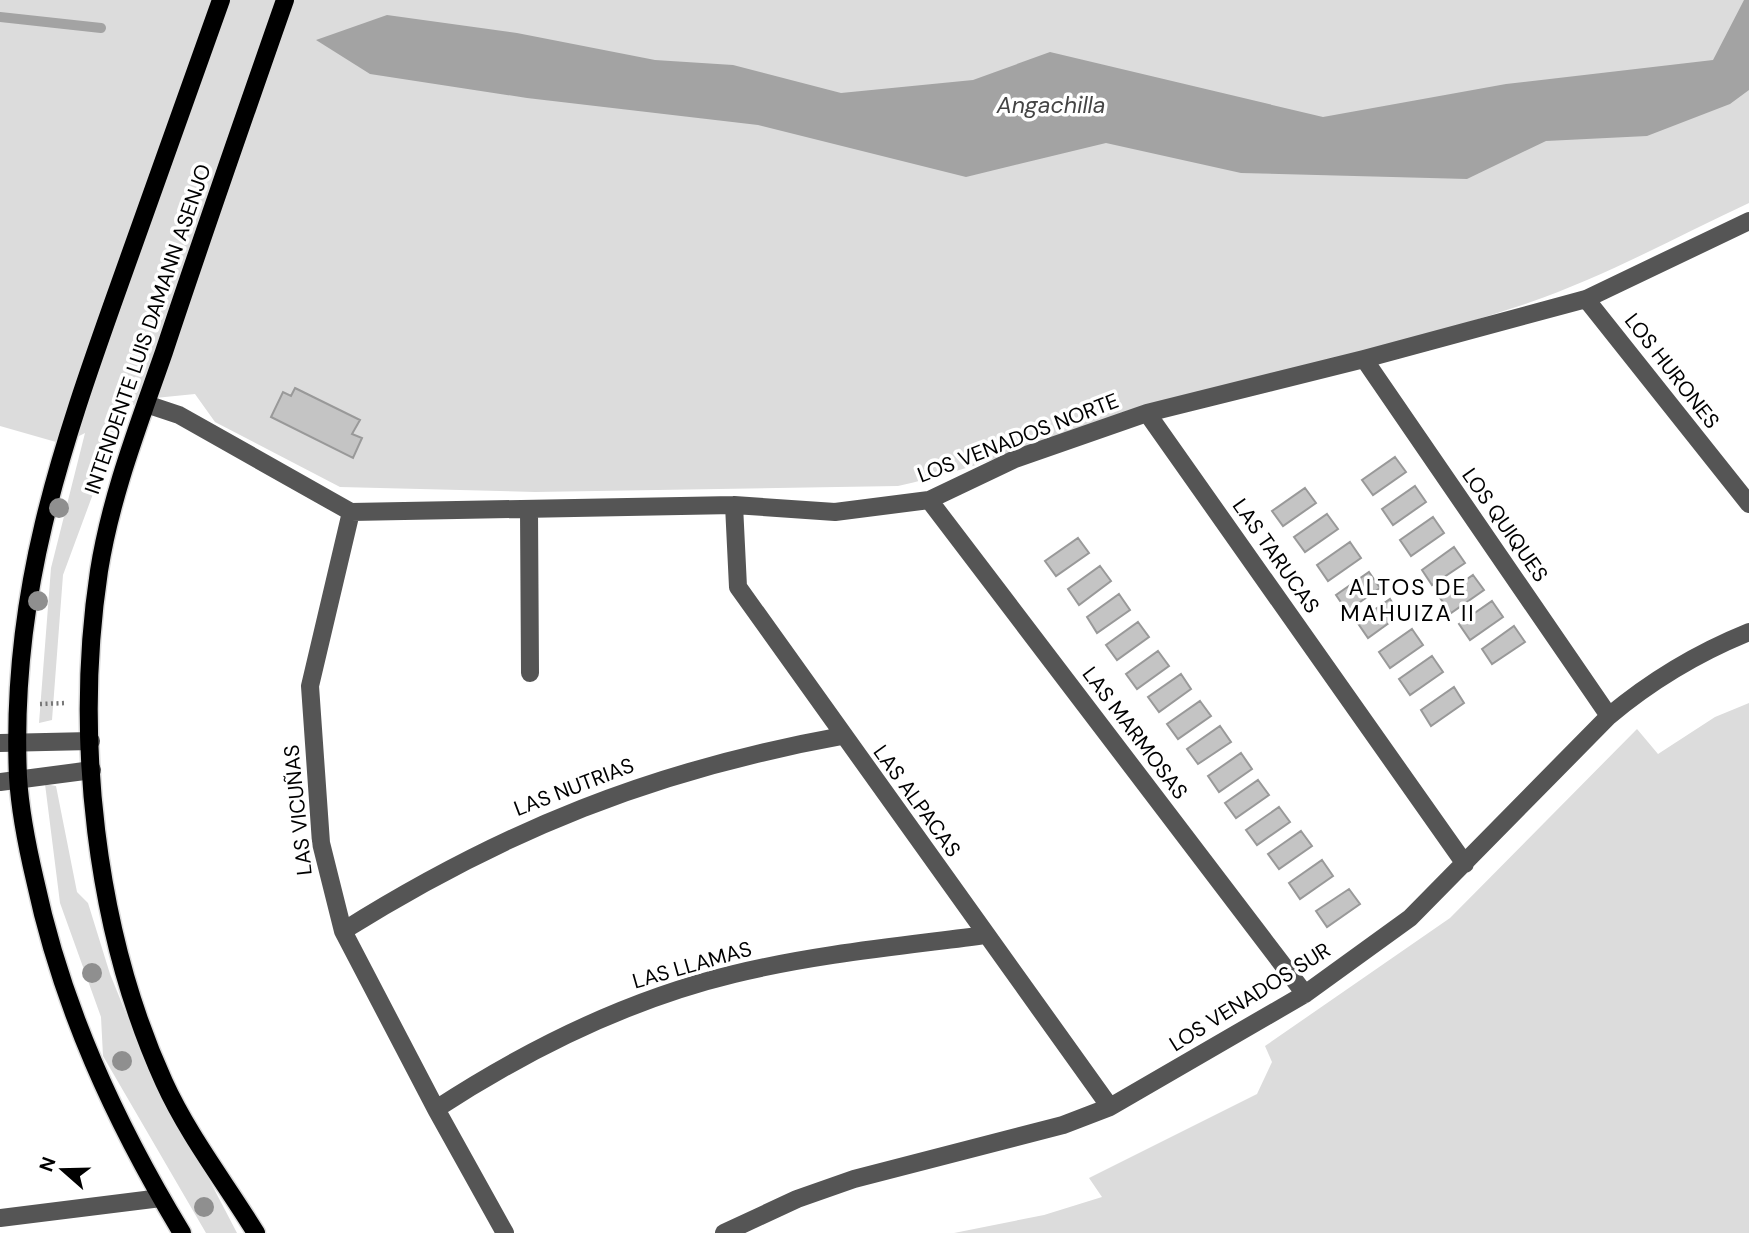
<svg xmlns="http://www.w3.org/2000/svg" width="1749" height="1233" viewBox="0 0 1749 1233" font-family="'DM Sans',sans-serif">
<rect width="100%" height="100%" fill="#fff"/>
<path fill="#dcdcdc" d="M0,0h1749v203c-73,34 -145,74 -221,100 -124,42 -252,69 -377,105 -85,24 -166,59 -253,78l-363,6 -195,-5 -125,-65 -20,-28 -50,5 -21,11 -61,165 -11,145 -13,3 12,-155 34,-135 -22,11 -63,-18z
M1749,703v530h-795l90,-18 58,-18 -13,-19 168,-84 15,-32 -7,-16 185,-128 187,-189 21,25 57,-37z
M45,784l11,2 21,106 11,11 22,71 28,69 99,190h-31l-103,-177 -2,-39 -41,-114z"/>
<path fill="#a3a3a3" d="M1744,0h5v90l-19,14 -83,32 -101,5 -79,38 -226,-6 -135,-30 -140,34 -208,-52 -231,-27 -157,-24 -54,-34 71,-25 130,18 138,27 78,5 108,28 132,-13 77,-28 273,65 183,-33 207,-24z"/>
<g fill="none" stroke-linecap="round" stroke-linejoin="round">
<path stroke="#a3a3a3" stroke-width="10" d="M0,17l101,11"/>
</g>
<path fill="#c4c4c4" stroke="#999" stroke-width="2" d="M295,388l65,32 -8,14 10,4 -9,20 -82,-41 12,-25 8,4z
M1395,457l11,15 -33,23 -11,-15z
M1415,486l11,16 -33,23 -11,-16z
M1305,488l11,15 -33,23 -11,-15z
M1327,514l11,15 -33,23 -11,-15z
M1433,517l11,16 -33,23 -11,-16z
M1078,538l11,15 -33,23 -11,-15z
M1350,542l11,16 -33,23 -11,-16z
M1454,547l11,16 -33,22 -10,-15z
M1100,566l11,15 -32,24 -11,-16z
M1369,572l11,16 -33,23 -11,-16z
M1473,575l11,15 -33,23 -11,-15z
M1119,594l11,16 -33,23 -10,-16z
M1390,599l10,16 -32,23 -11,-16z
M1492,601l11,16 -33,23 -11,-16z
M1138,622l11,15 -32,23 -11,-15z
M1514,626l11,16 -33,22 -10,-15z
M1412,629l11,16 -33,23 -11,-16z
M1158,651l11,15 -32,23 -11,-15z
M1432,656l11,16 -33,23 -11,-16z
M1181,674l10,15 -32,23 -11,-15z
M1454,687l10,16 -33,23 -10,-16z
M1200,701l11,15 -33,23 -11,-15z
M1220,726l11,16 -33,22 -11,-15z
M1241,753l11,16 -33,23 -11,-16z
M1258,780l11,15 -33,23 -11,-15z
M1279,807l11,15 -33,23 -11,-15z
M1301,831l11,15 -33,23 -11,-15z
M1322,860l11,16 -33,23 -11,-16z
M1349,889l11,15 -33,23 -11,-16z"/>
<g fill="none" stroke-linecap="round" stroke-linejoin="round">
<defs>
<path id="major" d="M182,1233c-67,-111 -120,-226 -147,-353 -8,-34 -15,-69 -17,-103 -8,-182 42,-326 102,-494 33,-95 67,-189 101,-283
M256,1233c-30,-49 -68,-98 -92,-151 -69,-152 -90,-346 -65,-511 12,-76 40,-147 65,-219 39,-118 80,-235 121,-352"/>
</defs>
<use href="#major" stroke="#dbdbdb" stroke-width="21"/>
<path stroke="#777" stroke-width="4.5" stroke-dasharray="2 3.5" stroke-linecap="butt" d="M40,704l27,-1"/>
<path stroke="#555" stroke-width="18" d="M1586,299l163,205
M1364,359l245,357
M146,404l33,11 172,97 383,-7 101,7 94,-12 86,-41 132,-46 217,-54 222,-60 163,-78
M1147,413l318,451
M929,500l376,494
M734,505l4,82 372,520
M529,509l1,164
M351,512l-41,174 11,157 22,88 93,178 69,124
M0,743l91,-2
M0,782l92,-12
M343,931c161,-101 311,-161 499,-195
M436,1109c92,-60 190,-109 298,-135 82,-20 168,-28 252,-39
M0,1218l161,-20
M724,1233l73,-34 57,-20 209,-54 47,-18 195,-113 105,-76 199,-202c43,-36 88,-63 140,-84"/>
<use href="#major" stroke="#000" stroke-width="18"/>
</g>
<g fill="#8f8f8f">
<circle cx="59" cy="508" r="10"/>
<circle cx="38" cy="601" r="10"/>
<circle cx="92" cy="973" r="10"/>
<circle cx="122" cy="1061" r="10"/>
<circle cx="204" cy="1207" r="10"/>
</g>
<g text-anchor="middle" stroke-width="7" stroke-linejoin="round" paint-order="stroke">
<g font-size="21" fill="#000" stroke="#fff">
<text transform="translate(148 329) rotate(-71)" y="7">INTENDENTE LUIS DAMANN ASENJO</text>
<text transform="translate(1672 371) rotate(52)" y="7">LOS HURONES</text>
<text transform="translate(1018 438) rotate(-21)" y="7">LOS VENADOS NORTE</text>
<text transform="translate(1505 525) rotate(55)" y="7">LOS QUIQUES</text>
<text transform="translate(1276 556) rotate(55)" y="7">LAS TARUCAS</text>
<text transform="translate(1135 733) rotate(53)" y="7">LAS MARMOSAS</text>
<text transform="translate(574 787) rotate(-21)" y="7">LAS NUTRIAS</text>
<text transform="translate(917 801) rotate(54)" y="7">LAS ALPACAS</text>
<text transform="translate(298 810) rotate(-96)" y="7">LAS VICUÑAS</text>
<text transform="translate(692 965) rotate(-16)" y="7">LAS LLAMAS</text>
<text transform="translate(1250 997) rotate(-32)" y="7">LOS VENADOS SUR</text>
</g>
<g font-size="23" font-style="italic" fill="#444" stroke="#fff">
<text x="1051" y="113">Angachilla</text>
</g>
<g font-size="23" letter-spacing="2" fill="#000" stroke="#fff">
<text x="1408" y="595">ALTOS DE<tspan x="1408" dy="26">MAHUIZA II</tspan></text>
</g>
</g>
<g transform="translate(63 1170) rotate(290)" stroke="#ffffff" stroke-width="5" paint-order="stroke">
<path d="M0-5L12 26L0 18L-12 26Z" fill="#000000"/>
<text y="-10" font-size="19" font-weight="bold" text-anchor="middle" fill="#000000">N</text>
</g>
</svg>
